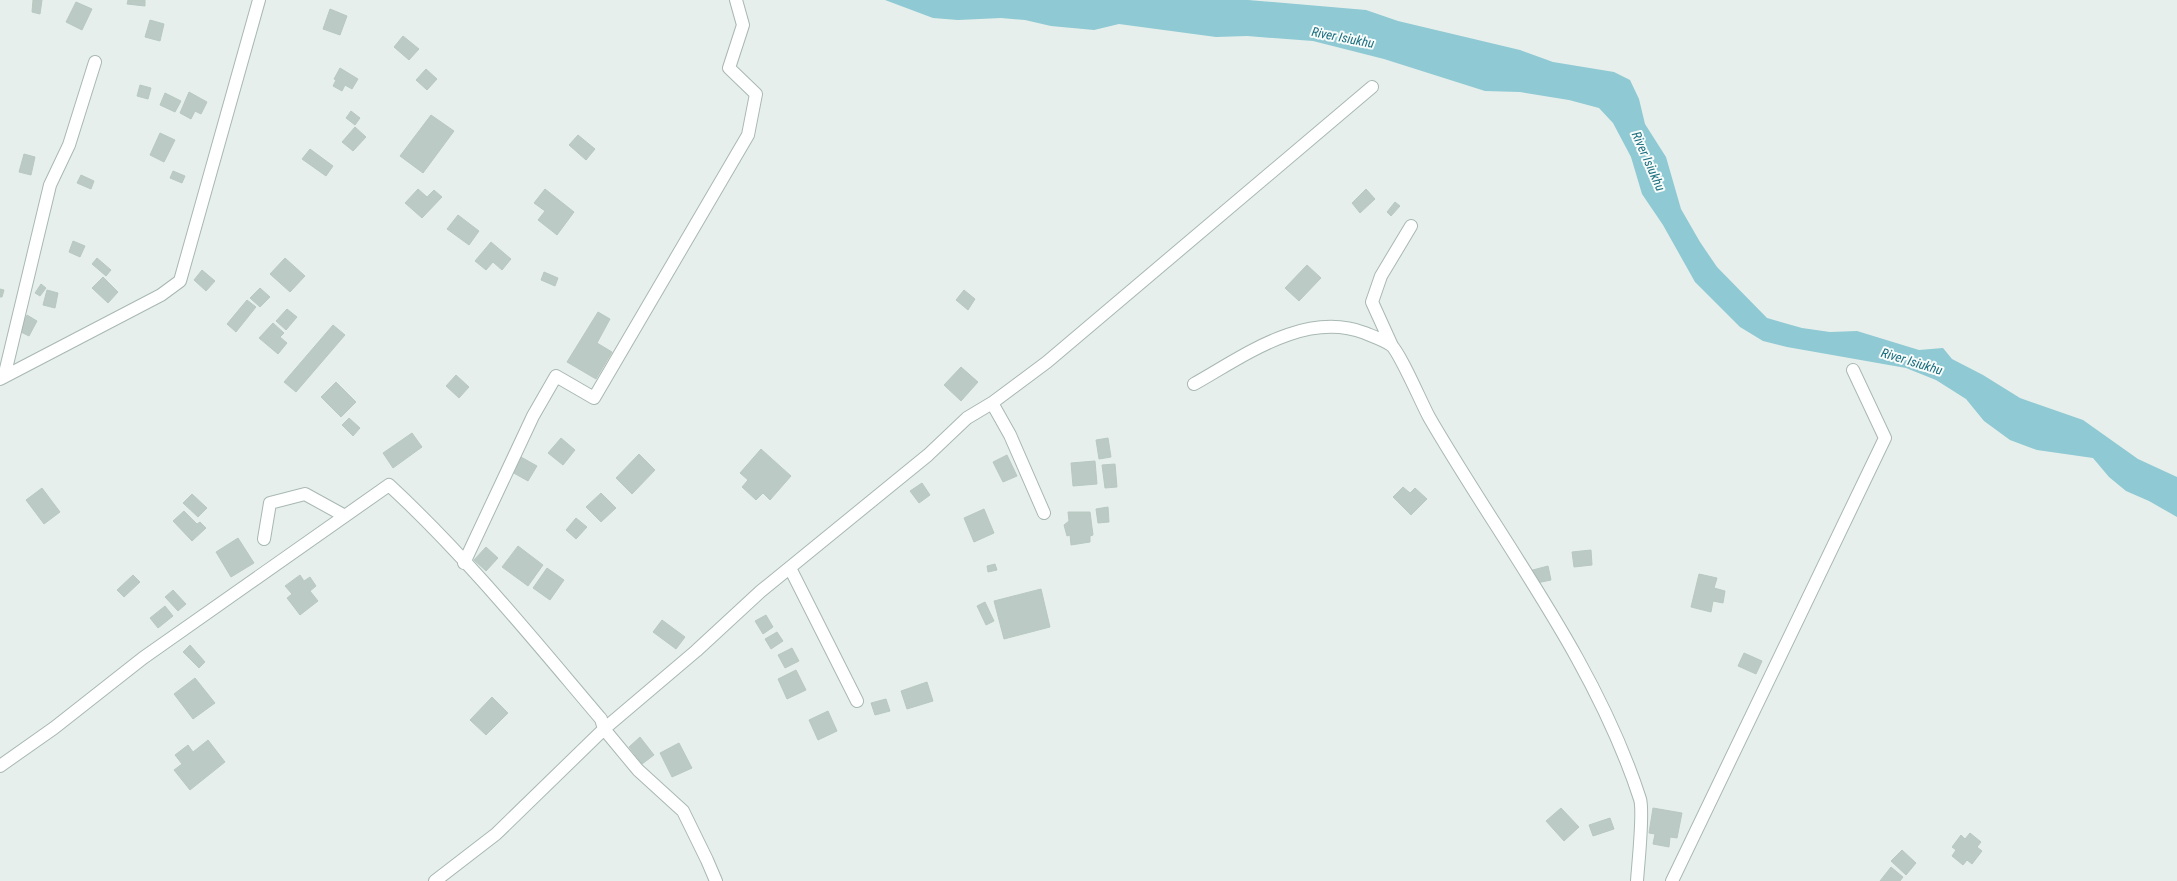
<svg xmlns="http://www.w3.org/2000/svg" width="2177" height="881" viewBox="0 0 2177 881" font-family="'Roboto Condensed',sans-serif">
<rect width="100%" height="100%" fill="#e6efeb"/>
<path fill="#8ec9d4" d="M885,0h363l118,10 32,11 122,29 33,12 61,10 16,8 9,19 6,25 21,33 15,52 19,33 17,25 50,51 35,10 28,4 27,-1 62,19 24,-2 9,11 31,16 37,23 63,22 55,39 39,18v40l-28,-16 -23,-10 -17,-14 -16,-19 -56,-8 -27,-10 -26,-19 -18,-22 -30,-19 -30,-12 -119,-21 -24,-6 -23,-14 -45,-45 -32,-57 -21,-31 -11,-37 -18,-34 -14,-15 -30,-8 -49,-8 -35,-1 -101,-32 -71,-18 -66,-5 -31,1 -97,-13 -25,6 -43,-4 -26,-6 -24,-2 -43,2 -25,-2z"/>
<path fill="#bbcac4" stroke="#b8c9c2" d="M33,0h9l-2,14 -8,-2z
M128,0h17v6l-18,-2z
M76,2l16,7 -10,21 -16,-8z
M330,9l17,7 -7,19 -17,-6z
M150,20l14,4 -4,17 -15,-4z
M403,36l16,13 -10,11 -15,-13z
M340,68l18,11 -6,10 -7,-4 -3,6 -9,-5 3,-6 -2,-1z
M426,69l11,10 -10,11 -11,-10z
M140,85l11,3 -3,11 -11,-3z
M189,92l18,10 -6,12 -6,-3 -4,8 -11,-6z
M165,93l16,8 -6,11 -15,-7z
M351,111l9,7 -5,7 -9,-7z
M431,115l23,16 -31,42 -23,-17z
M355,127l11,10 -13,14 -11,-9z
M160,133l15,7 -11,22 -14,-7z
M578,135l17,14 -9,11 -17,-15z
M310,149l23,17 -7,10 -24,-17z
M24,154l11,3 -4,18 -12,-3z
M173,171l12,5 -3,7 -12,-5z
M81,175l13,6 -3,8 -14,-6z
M418,189l9,8 7,-7 8,7 -20,21 -17,-15z
M545,189l29,23 -17,23 -19,-15 7,-9 -11,-8z
M1366,189l9,10 -15,14 -8,-10z
M1395,202l5,4 -9,10 -4,-4z
M458,215l21,16 -10,14 -22,-16z
M73,241l12,5 -5,11 -11,-5z
M491,242l20,17 -9,11 -9,-8 -7,8 -11,-9z
M97,258l14,12 -5,6 -14,-12z
M285,258l20,18 -15,16 -20,-18z
M1307,265l14,13 -22,23 -14,-13z
M202,270l13,11 -9,10 -12,-11z
M544,272l14,6 -3,8 -14,-6z
M103,277l15,15 -10,11 -16,-15z
M41,284l5,4 -6,8 -5,-3z
M260,288l10,9 -10,10 -10,-9z
M0,289l4,1 -2,7h-2z
M47,290l11,3 -3,15 -12,-3z
M964,290l11,9 -7,11 -12,-10z
M247,300l9,7 -20,25 -9,-8z
M287,309l10,8 -11,13 -10,-9z
M598,312l12,7 -13,24 15,9 -16,27 -29,-17z
M27,315l10,6 -8,15 -10,-5z
M273,323l11,10 -4,4 7,6 -9,11 -19,-16z
M333,325l12,10 -49,57 -12,-10z
M961,367l17,15 -17,19 -17,-16z
M456,375l13,12 -10,11 -13,-12z
M336,382l20,20 -15,15 -20,-20z
M349,418l11,10 -7,8 -11,-11z
M412,433l10,14 -29,21 -10,-15z
M561,438l14,12 -12,15 -15,-12z
M1108,438l3,19 -12,2 -3,-19z
M761,449l30,27 -21,24 -7,-7 -7,7 -14,-13 6,-7 -8,-7z
M639,454l16,16 -23,24 -16,-16z
M1007,455l10,21 -14,6 -10,-20z
M521,457l16,9 -9,15 -16,-9z
M1095,461l2,23 -24,2 -2,-23z
M1115,464l2,23 -12,1 -3,-23z
M922,483l8,12 -11,8 -9,-12z
M1403,487l7,6 5,-5 12,11 -16,16 -18,-18z
M42,488l18,24 -16,12 -18,-24z
M601,493l15,15 -15,14 -15,-15z
M192,494l15,14 -9,9 -15,-14z
M1108,507l1,15 -11,1 -2,-14z
M984,509l10,24 -20,9 -10,-24z
M184,511l13,13 3,-2 6,6 -14,13 -19,-20z
M1068,512h22l3,23 -3,1v6l-19,3 -1,-10 -3,1 -3,-11 5,-4z
M576,518l11,9 -11,12 -10,-9z
M238,538l16,25 -23,14 -15,-25z
M518,546l25,19 -15,21 -26,-19z
M486,547l12,11 -12,13 -12,-11z
M1591,550l1,15 -18,2 -2,-15z
M995,564l2,6 -9,2 -1,-6z
M1548,566l3,14 -19,4 -3,-13z
M547,568l17,12 -14,20 -17,-12z
M1699,574l18,4 -3,10 11,3 -2,12 -10,-2 -2,11 -20,-5z
M133,575l7,7 -16,15 -7,-7z
M300,575l4,6 6,-4 6,9 -6,5 8,10 -18,14 -13,-17 5,-4 -7,-8z
M1041,589l9,38 -46,12 -10,-38z
M173,590l13,14 -8,7 -13,-14z
M985,602l9,19 -8,4 -9,-19z
M165,606l8,10 -15,12 -8,-10z
M766,615l7,12 -10,7 -8,-13z
M662,620l23,17 -9,12 -23,-17z
M777,632l6,9 -12,8 -6,-10z
M190,645l15,17 -6,6 -16,-16z
M792,648l7,13 -14,7 -7,-13z
M1744,653l18,8 -6,13 -18,-8z
M796,670l10,20 -19,9 -9,-20z
M195,678l20,25 -22,16 -19,-25z
M927,682l6,19 -26,8 -6,-18z
M492,697l16,16 -22,22 -16,-15z
M886,699l4,12 -15,4 -4,-12z
M828,711l9,20 -19,9 -9,-20z
M640,737l14,18 -12,9 -13,-17z
M208,740l17,22 -35,28 -16,-20 8,-6 -7,-9 13,-10 5,7z
M679,743l13,25 -20,9 -12,-24z
M1561,808l18,19 -15,14 -18,-20z
M1653,808l29,5 -5,25 -7,-1 -1,10 -16,-3 2,-10 -6,-1z
M1610,818l4,11 -21,7 -4,-11z
M1970,833l11,9 -4,5 5,4 -10,13 -5,-4 -4,5 -11,-9 4,-6 -4,-3 9,-12 4,4z
M1902,850l14,13 -10,12 -15,-14z
M1891,867l12,10 -3,4h-20z"/>
<g fill="none" stroke-linecap="round" stroke-linejoin="round">
<defs>
<path id="street" d="M1392,346l-20,-44 9,-26 30,-50
M4,377l46,-192 19,-40 26,-83
M0,379l161,-84 19,-14 79,-281
M1194,384c50,-28 111,-74 171,-51 7,3 19,7 26,12 8,6 31,59 38,72 73,126 166,243 211,382 4,13 -2,66 -3,82
M992,403l55,-41 325,-275
M264,539l6,-36 35,-9 40,22
M464,563l69,-147 23,-40 38,22 154,-263 8,-41 -27,-26 14,-43 -7,-25
M790,568l67,133
M0,766l54,-38 89,-70 246,-173c77,71 144,154 212,234l3,10 -108,105 -61,47
M716,881l-9,-21 -24,-49 -45,-41 -34,-41 92,-78 65,-60 167,-136 39,-37 25,-15 18,32 34,78
M1672,881l213,-443 -32,-68"/>
</defs>
<use href="#street" stroke="#a8b8b2" stroke-width="14"/>
<use href="#street" stroke="#fff" stroke-width="12"/>
</g>
<g text-anchor="middle" stroke-width="4" stroke-linejoin="round" paint-order="stroke">
<g font-size="13" font-style="italic" fill="#1c6f80" stroke="#f7fbf9">
<text transform="translate(1343 37) rotate(11)" y="5">River Isiukhu</text>
<text transform="translate(1649 161) rotate(66)" y="5">River Isiukhu</text>
<text transform="translate(1912 361) rotate(17)" y="5">River Isiukhu</text>
</g>
</g>
</svg>
